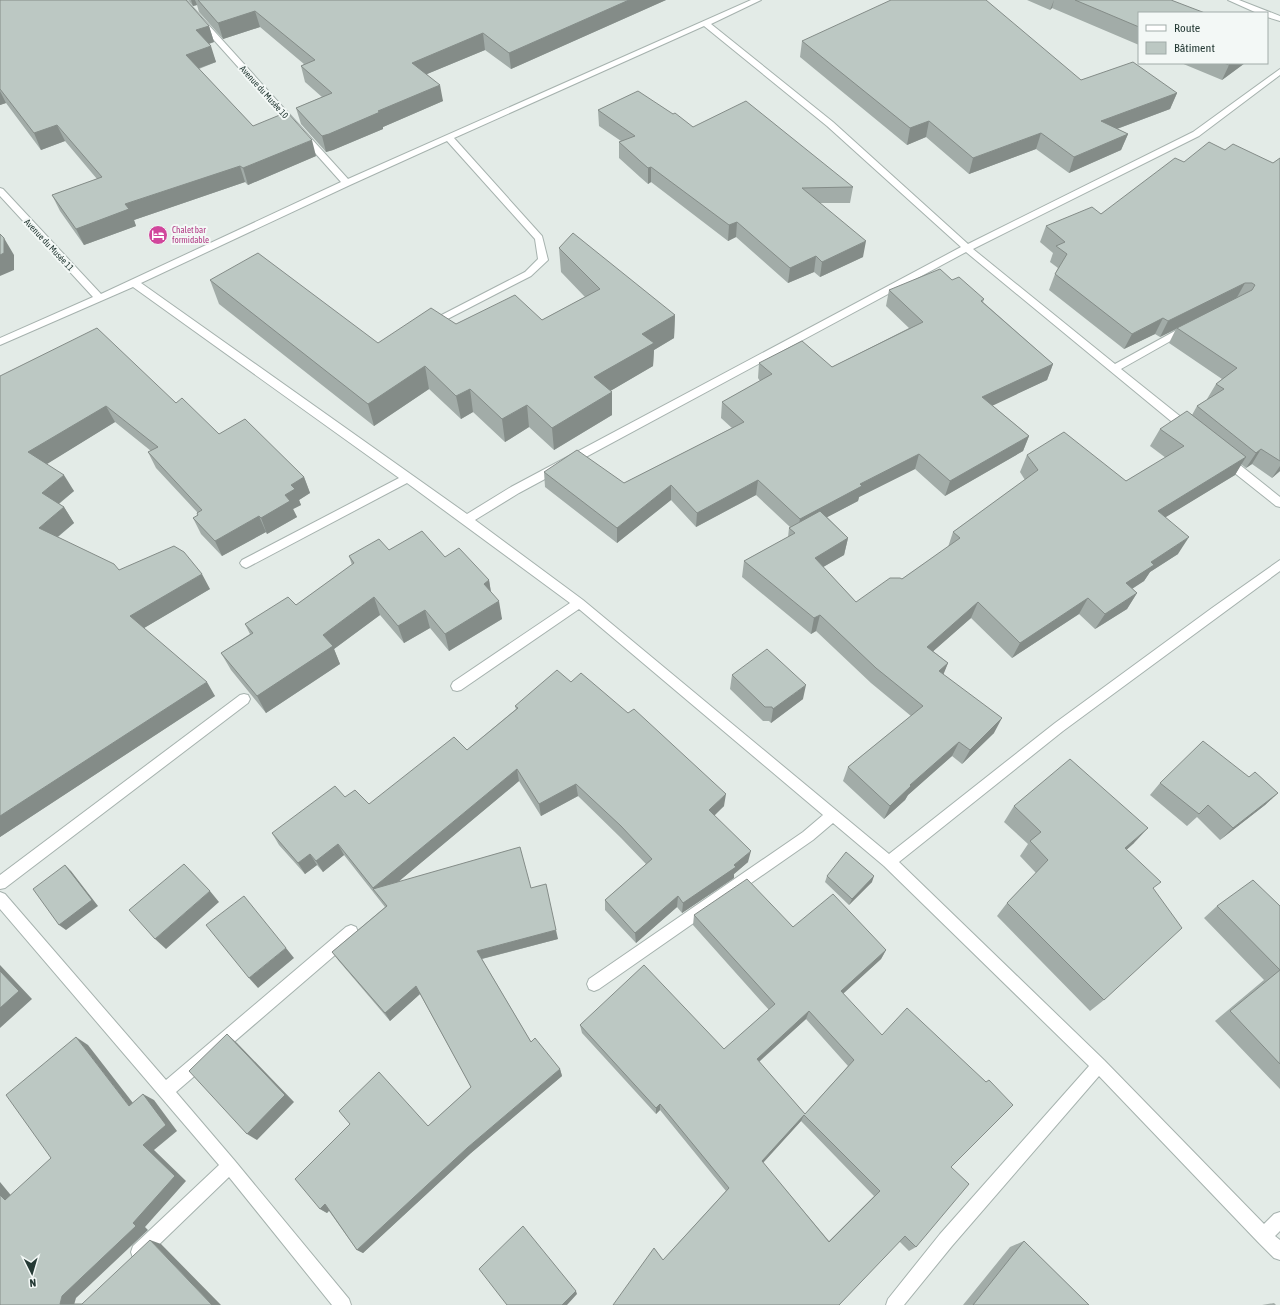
<svg xmlns="http://www.w3.org/2000/svg" width="1280" height="1305" viewBox="0 0 1280 1305" font-family="'Asap Condensed',sans-serif">
<rect width="100%" height="100%" fill="#e3ebe7"/>
<g fill="none" stroke-linecap="round" stroke-linejoin="round">
<defs>
<path id="minor" d="M178,0h8l162,179 403,-179h10l-50,24 122,98 135,122 225,-112 87,-63v6l-81,61 -226,113 142,115 69,-38h6l2,2 -2,2 -69,39 70,56 1,3 -1,3h-8l-217,-179 -447,241 -44,27 108,80 306,254 166,-131 157,-115 68,-48v11l-217,160 -164,131 205,198 160,164 10,-10 6,-2v19l-5,5 5,4v20l-6,-2 -16,-16 -159,-166 -147,170 -48,59h-18l2,-6 52,-65 149,-168 -205,-200 -51,-43 -20,17 -214,149 -5,2 -5,-2 -2,-5 2,-5 214,-147 20,-17 -244,-206 -118,81 -4,1 -4,-1 -2,-4 2,-4 117,-79 -163,-120 -157,83 -4,2 -4,-2 -2,-3 2,-3 157,-82 -266,-191 -133,58v-7l93,-41 -93,-101v-8l3,1 98,105 240,-112zM704,26l123,100 134,121 -450,240 -44,27 -326,-231 209,-98 97,-44 88,98 3,20 -13,13 -97,50 -2,2 5,3 3,-1 97,-50 17,-16 -6,-24 -88,-98z
M1228,0h11l41,16v5l-13,-4v-4h-10z
M1226,456l4,1 50,40v10l-4,-1 -54,-43 -1,-3 1,-3z
M244,694l4,1 2,4 -2,4 -243,185 -5,1v-14l240,-180z
M0,892l5,2 161,186 180,-153 5,-2 5,2 2,5 -2,5 -180,155 59,69 114,138 2,6h-19l-103,-128 -84,81 -6,2 -6,-2 -2,-6 2,-6 86,-81 -219,-256z"/>
</defs>
<use href="#minor" stroke="#a6b2ae" stroke-width="2"/>
<use href="#minor" fill="#fff" fill-rule="evenodd"/>
</g>
<path fill="#a2aca8" fill-rule="evenodd" d="M0,0l209,26 5,16 -5,2 7,18 -17,7 54,57 63,30 -68,29 -3,-3 -111,38 2,6 -52,19 -24,-34 -8,-16 45,-16 -32,-38 -24,9 -35,-47 -6,2z
M188,0h478l-155,69 -26,-19 -58,24 16,27 -60,26v2l-50,21 -7,2 -25,-28 -5,-16 26,-11 -17,-15 -4,-16 3,-2 -44,-37 -37,12 -24,-27 -2,-7 -4,1z
M1027,0h144l-32,13v32l-87,-37 -2,2z
M802,41l279,39 96,13 -7,16 -53,20 11,5 -7,16 -52,23 -33,-24 -67,25 -43,-37 -19,8 -107,-88z
M1181,63h64l-23,17z
M598,110l75,4 20,13 160,60 -3,16h-30l43,54 -43,20 -6,-5 -26,11 -52,-46 -8,4 -77,-59 -3,2 -8,-7 -21,-19v-16l2,-1 -22,-15z
M1225,150l48,13 7,-5v313l-8,7 -20,-14 -6,4 -5,-4 -6,11 -70,42 13,37 -28,18 -6,9 -12,8 5,4 -10,16 -32,20 -16,-15 -67,44 -41,-40 -38,33 15,12 -5,11 51,59 -32,31 -10,-8 -44,39 -3,5 -21,19 -41,-38 5,-14 63,-51 -40,-33 -55,-52 -5,3 -69,-57 2,-16 44,-24 1,-9 1,-1 -34,-32 -60,32 -25,-27 -54,43 -72,-56 -1,-15 80,11 108,-55 -11,-10 1,-16 38,-21 -2,-3 1,-15 73,4 77,-39 -23,-22 3,-16 63,-10 32,19 -1,3 70,62 -6,16 -55,25 37,31 -6,15 -78,45 -30,-27 -56,28 -1,4 -31,16 21,21 -4,17 -21,12 33,35 46,-23 46,-32 5,-15 72,-52 -5,-8 7,-17 99,26 40,-23 -16,-12 10,-17 32,-14 5,-9 11,-7h-1l9,-15 6,-5 -53,-36 7,-14 -16,8 -5,-3 -31,15 -75,-59 6,-16 3,-6 -8,-6 3,-9 -13,-11 6,-16 55,-12 83,-52z
M559,248l116,67 -1,23 -20,12 -1,16 -43,25 2,1v23l-58,35 -25,-23 -24,15 -32,-30 -12,7 -32,-30 -55,37 -155,-122 -9,-24 168,63 78,-19 86,-4 43,-23 -24,-25z
M0,376l176,27 43,31 85,43 6,16 -11,7 2,5 -8,4 4,8 -30,17 -1,-2 -44,24 -21,-22 -8,-16 5,-3 -1,-2v-1l-41,-44 -8,-16 3,-1 -36,-29 -69,42 28,27 -15,13 5,3 10,16 -16,14 61,33 91,19 -66,39 71,68 -215,141z
M389,550l56,7 44,23 2,12 11,27 -53,32 -19,-23 -26,15 -24,-28 -46,34 6,15 -74,49 -35,-43 -10,-17 29,-19 -5,-10 51,-19 56,-40 -3,-9z
M732,675l71,24 -32,24 -2,-2h-6l-33,-32z
M571,682l153,124 -10,9 34,47 -14,12v4l-52,35 -5,-6 -41,36 -31,-33v-10l41,-36 -25,-26 -43,-42 -37,20 -22,-35 -121,101 133,6 27,51 -76,20 49,83 29,27 2,7 -91,77 -108,100 -6,-3 -28,-39 -2,2 -7,-4 108,-83 43,-39 -51,-93 -30,27 -52,-61 -6,-8 53,-45 -41,-52 -21,17 -6,-7 -12,9 -26,-29 -7,-12 73,-36 24,7 98,-54 49,-41 -1,-3z
M1249,777l29,16 -13,12 -45,35 -23,-23 -10,9 -37,-31 10,-12z
M1014,806l120,37 -8,7 28,39 -50,111 -14,11 -93,-95 10,-13 29,-30 -16,-17 8,-12 -24,-22z
M827,876l45,6 -23,23 -24,-23z
M1217,906h63v183l-65,-68 49,-41 -60,-62z
M694,915l99,12 93,23 -5,9 -38,35 108,173 -35,80 -7,4 -9,-9 -237,18 63,-69 -66,-81 -4,4 -74,-81 -2,-8 144,24 45,-39 -76,-85zM806,1019l42,47 -43,48 -46,-52zM801,1121l73,75 -45,45 -66,-78z
M1024,1241l65,64h-126l47,-58z
M1274,1303l2,2h-14z"/>
<path fill="#848c88" d="M191,0h4l2,5 -4,1z
M629,0h37l-155,69 -2,-16z
M1054,0l-2,8 -2,2z
M255,11l5,16 -37,12 -5,-16z
M209,26l5,16 -13,4 -5,-16z
M483,33l2,17 -70,29 -3,-16z
M211,46l5,16 -25,9 -5,-16z
M1231,63h14l-23,17 7,-15z
M440,85l3,16 -60,26v2l-50,21 -7,2 -4,-16 56,-25z
M0,91l6,12 -6,2z
M1177,93l-7,16 -75,28 6,-16z
M929,121l-3,16 -19,8 3,-17z
M57,125l8,16 -24,9 -7,-17z
M1041,133l-5,16 -67,25 4,-16z
M1128,134l-7,16 -52,23 5,-16z
M312,140l4,16 -68,29 -5,-17z
M240,166l5,16 -111,38 2,6 -52,19 -8,-16 49,-25z
M651,167v15l-3,2v-16z
M737,222l-1,15 -8,4 1,-16z
M4,238l10,17v15l-14,6v-21z
M866,241l-3,16 -43,20 2,-15z
M816,256l-2,16 -26,11 2,-15z
M1245,283l-9,16 -59,29 -1,1 -16,8 8,-16z
M675,315l-1,23 -20,12 -1,16 -58,34 -1,-23 48,-43z
M1163,318l-8,16 -31,15 8,-15z
M1053,364l-6,16 -70,33 5,-16z
M425,366l4,23 -55,37 -6,-22z
M470,389l3,23 -12,7 -5,-23z
M612,392v23l-58,35 -2,-22z
M527,405l2,22 -24,15 -3,-23z
M106,406l9,16 -76,47 -11,-17z
M1029,436l-6,15 -78,45 5,-15z
M1261,449l-9,15 -6,4 10,-15z
M919,454l-4,15 -56,28 -1,4 -61,32 3,-14 60,-35z
M1246,457l-11,18 -87,53 10,-17z
M1280,466v5l-8,7z
M64,475l10,16 -22,18 -10,-16z
M304,477l6,16 -11,7 2,5 -8,4 4,8 -30,17 -6,-16 24,-23 6,-10z
M758,480l-2,15 -60,32 1,-14z
M671,485v15l-54,43v-15z
M64,507l10,16 -24,20 -11,-15z
M259,516l7,16 -44,24 -7,-15z
M1189,537l-11,17 -28,18 -6,9 -28,18 10,-16 25,-21z
M848,538l-4,17 -33,19 4,-16z
M202,574l8,15 -71,42 -9,-15z
M489,580l3,19 -8,-15z
M1137,593l-10,16 -32,20 10,-15z
M374,597l6,18 -46,34 6,15 -74,49 -9,-17 66,-61z
M1088,598l-9,16 -67,44 8,-15z
M499,601l3,18 -53,32 -4,-17z
M978,602l-7,16 -50,44 6,-15z
M425,610l5,18 -26,15 -6,-17z
M820,615l-4,16 -5,3 3,-16z
M948,663l-6,15 -3,-7z
M207,682l8,14 -215,141v-21z
M806,685l-3,14 -32,24 2,-14z
M1002,718l-8,15 -32,31 8,-14z
M959,742l-7,14 -44,39 -3,5 -21,19 6,-13 20,-21z
M517,769l2,12 -139,116 -7,-9z
M576,784l2,12 -37,20 -2,-12z
M1278,793l-13,12 -45,35 13,-12z
M726,794l-2,12 -16,16 1,-12z
M1148,828l-14,15 -22,20 13,-15z
M338,844l6,11 -21,17 -7,-11z
M751,851l-3,11 -14,12v4l-52,35 1,-10 51,-38z
M310,854l7,11 -12,9 -7,-11z
M65,865l6,6 27,35 -32,24 -7,-5z
M874,876l-2,6 -23,23 3,-6z
M210,891l9,11 -53,47 -11,-10z
M678,896l-1,11 -41,36 -1,-10z
M556,930l2,9 -77,20 -4,-8z
M286,948l8,10 -36,30 -9,-10z
M886,950l-5,9 -45,41 5,-9z
M0,965l32,34 -32,29z
M416,986l4,8 -30,27 -5,-8z
M809,1011l-3,8 -52,47 3,-7z
M227,1034l10,9 57,59 -37,38 -10,-6z
M76,1037l12,8 52,67 -11,-6z
M560,1069l2,7 -91,77 -108,100 -6,-3 110,-102z
M143,1094l11,6 23,31 -23,19 32,31 -41,46 3,3 -72,68 -2,7 -14,-1 2,-8 71,-73 10,-78z
M660,1104v6l-4,4v-6z
M804,1115l-3,6 -42,46 3,-6z
M0,1182l19,23 -14,-5 -5,-5z
M325,1204l6,4 -4,5 -7,-4z
M150,1240l11,4 60,61h-9z
M576,1291l1,3 -10,11h-5z"/>
<path fill="#bcc8c3" stroke="#848c88" fill-rule="evenodd" d="M0,0h186l23,26 -13,4 15,16 -25,9 67,71 34,-14 25,28 -69,28 -3,-2 -115,38 4,5 -53,20 -24,-34 50,-18 -45,-52 -23,8 -34,-44z
M198,0h431l-120,53 -26,-20 -71,30 28,22 -62,26 2,1 -51,22 -7,2 -26,-28 36,-15 -31,-27 14,-6 -60,-49 -37,12z
M891,0h95l95,80 52,-18 44,31 -76,28 27,13 -54,23 -33,-24 -68,25 -44,-37 -19,7 -108,-87z
M1075,0h96l34,13h-66v14z
M1224,63h7l-2,2z
M638,91l35,23 2,-1 18,14 53,-26 107,86 -51,1 64,53 -44,21 -6,-6 -26,12 -53,-46 -8,3 -78,-58 -3,1 -8,-7 -21,-19 16,-6 -37,-26z
M1209,142l16,8 8,-6 40,19 7,-5v303l-19,-12 -5,4 -59,-47 27,-17 -8,-5 21,-16 -60,-40 75,-38 3,-5 -3,-2h-7l-77,38 -5,-3 -31,16 -77,-60 12,-20 -11,-8 9,-4 -19,-16 46,-19 9,7 74,-56 9,4z
M573,233l102,82 -33,19 12,9 -60,34 18,15 -60,36 -25,-23 -25,14 -32,-30 -14,7 -31,-30 -57,38 -158,-124 48,-27 120,90 53,-35 25,16 59,-29 27,25 58,-31 -41,-41z
M0,234l4,4v15l-4,2z
M940,269l12,11 7,-3 25,22 -3,2 72,63 -71,33 47,39 -79,45 -31,-27 -59,30 2,2 -62,33 -42,-39 -61,33 -26,-28 -54,43 -73,-56 33,-22 47,33 120,-61 -22,-20 50,-28 -13,-11 43,-22 30,26 91,-45 -34,-32z
M97,328l79,75 6,-5 37,36 26,-15 59,58 -13,8 4,4 -10,6 5,6 -29,17 -2,-2 -44,25 -22,-23 5,-3 -1,-2 5,-3 -54,-58 10,-5 -52,-41 -78,46 36,23 -22,18 22,14 -25,21 75,36 5,6 55,-24 10,6 18,22 -72,42 77,66 -207,134v-440z
M1187,411l59,46 -88,54 31,26 -38,25 3,3 -28,18 11,10 -32,21 -17,-16 -68,45 -42,-41 -51,45 21,16 -9,8 63,47 -32,32 -11,-8 -49,43 1,1 -21,20 -42,-39 75,-61 -47,-38 -56,-53 -6,3 -70,-57 51,-28 -6,-5 31,-17 28,27 -33,20 41,44 34,-24h10l2,1 58,-41 -7,-6 85,-62 -11,-15 37,-23 62,49 58,-35 -24,-17z
M422,531l23,26 14,-9 30,32 -5,4 15,17 -54,33 -20,-24 -27,16 -24,-29 -51,38 10,11 -76,50 -36,-43 32,-20 -8,-9 43,-27 8,8 58,-42 -5,-7 30,-17 10,11z
M767,649l39,36 -33,24 -1,-2h-7l-33,-32z
M557,670l14,12 10,-9 47,40 6,-4 92,85 -17,16 42,41 -17,14 2,2 -53,36 -5,-7 -43,37 -30,-33 47,-41 -31,-33 -45,-42 -37,20 -22,-35 -144,119 -35,-44 -22,17 -6,-7 -12,9 -26,-30 63,-47 10,11 10,-7 14,14 85,-67 13,13 51,-42 -3,-2z
M1203,741l46,36 6,-5 23,21 -45,35 -25,-23 -9,9 -39,-31z
M1070,759l78,69 -23,20 36,34 -8,6 29,40 -78,72 -97,-97 41,-43 -18,-19 11,-9 -27,-26z
M520,847l11,41 15,-4 10,46 -79,21 54,91 4,-4 25,31 -93,79 -110,102 -32,-46 -5,5 -25,-30 55,-55 -11,-13 40,-39 49,54 43,-39 -55,-101 -31,27 -53,-61 55,-46 -14,-17z
M846,852l28,24 -22,23 -25,-23z
M184,864l26,27 -55,48 -26,-29z
M65,865l27,35 -33,25 -26,-36z
M747,879l46,48 40,-33 53,56 -45,41 41,44 25,-27 79,74 3,-2 24,25 -62,62 18,17 -53,63 -11,-11 -66,69h-226l41,-57 9,12 66,-72 -69,-84 -4,4 -76,-83 64,-60 80,84 51,-45 -81,-89zM809,1011l45,49 -49,54 -48,-55zM804,1115l76,76 -51,51 -67,-81z
M1253,880l27,26v158l-50,-53 50,-41 -63,-64z
M244,896l42,52 -37,30 -43,-53z
M0,971l19,20 -19,17z
M227,1034l58,61 -38,39 -58,-63z
M76,1037l53,69 14,-12 23,31 -23,20 32,31 -42,47 3,3 -74,70 -2,8h22l68,-64 62,65h-212v-110l5,5 46,-42 -45,-63z
M523,1226l53,65 -14,14h-55l-28,-36z
M1024,1241l65,64h-116z"/>
<defs>
<symbol id="hotel-disc" viewBox="-11 -11 22 22"><circle r="9.5" fill="#d1479c" stroke="#f3f8f6"/><path d="M-6-4.5h1.5V1H6V5H4.5V3h-9V5H-6ZM-4 0a1.8 1.8 0 1 1 3.6 0ZM.5 0V-2.5h3Q6-2.5 6 0Z" fill="#fff"/></symbol>
</defs>
<g fill-rule="evenodd">
<use href="#hotel-disc" x="147" y="224" width="22" height="22"/>
</g>
<g text-anchor="middle" stroke-width="4" stroke-linejoin="round" paint-order="stroke">
<g font-size="9" fill="#253a35" stroke="#f3f8f6">
<text transform="translate(264 92) rotate(48)" y="3">Avenue du Musée 10</text>
<text transform="translate(49 245) rotate(47)" y="3">Avenue du Musée 11</text>
</g>
<g font-size="9" fill="#b23c85" stroke="#f3f8f6" text-anchor="start">
<text x="172" y="233">Chalet bar<tspan x="172" dy="10">formidable</tspan></text>
</g>
</g>
<rect x="1138" y="12" width="130" height="52" fill="#f3f8f6" stroke="#a1aca9"/>
<rect x="1146" y="25" width="20" height="6" fill="#ffffff" stroke="#a1aca9"/>
<text x="1174" y="32" font-size="12" fill="#253a35">Route</text>
<rect x="1146" y="42" width="20" height="12" fill="#bcc8c3" stroke="#a1aca9"/>
<text x="1174" y="52" font-size="12" fill="#253a35">Bâtiment</text>
<g transform="translate(32 1273) rotate(175)" stroke="#f3f8f6" stroke-width="3" paint-order="stroke">
<path d="M0-3L7 15L0 10L-7 15Z" fill="#253a35"/>
<text y="-6" font-size="11" font-weight="bold" text-anchor="middle" fill="#253a35">N</text>
</g>
</svg>
